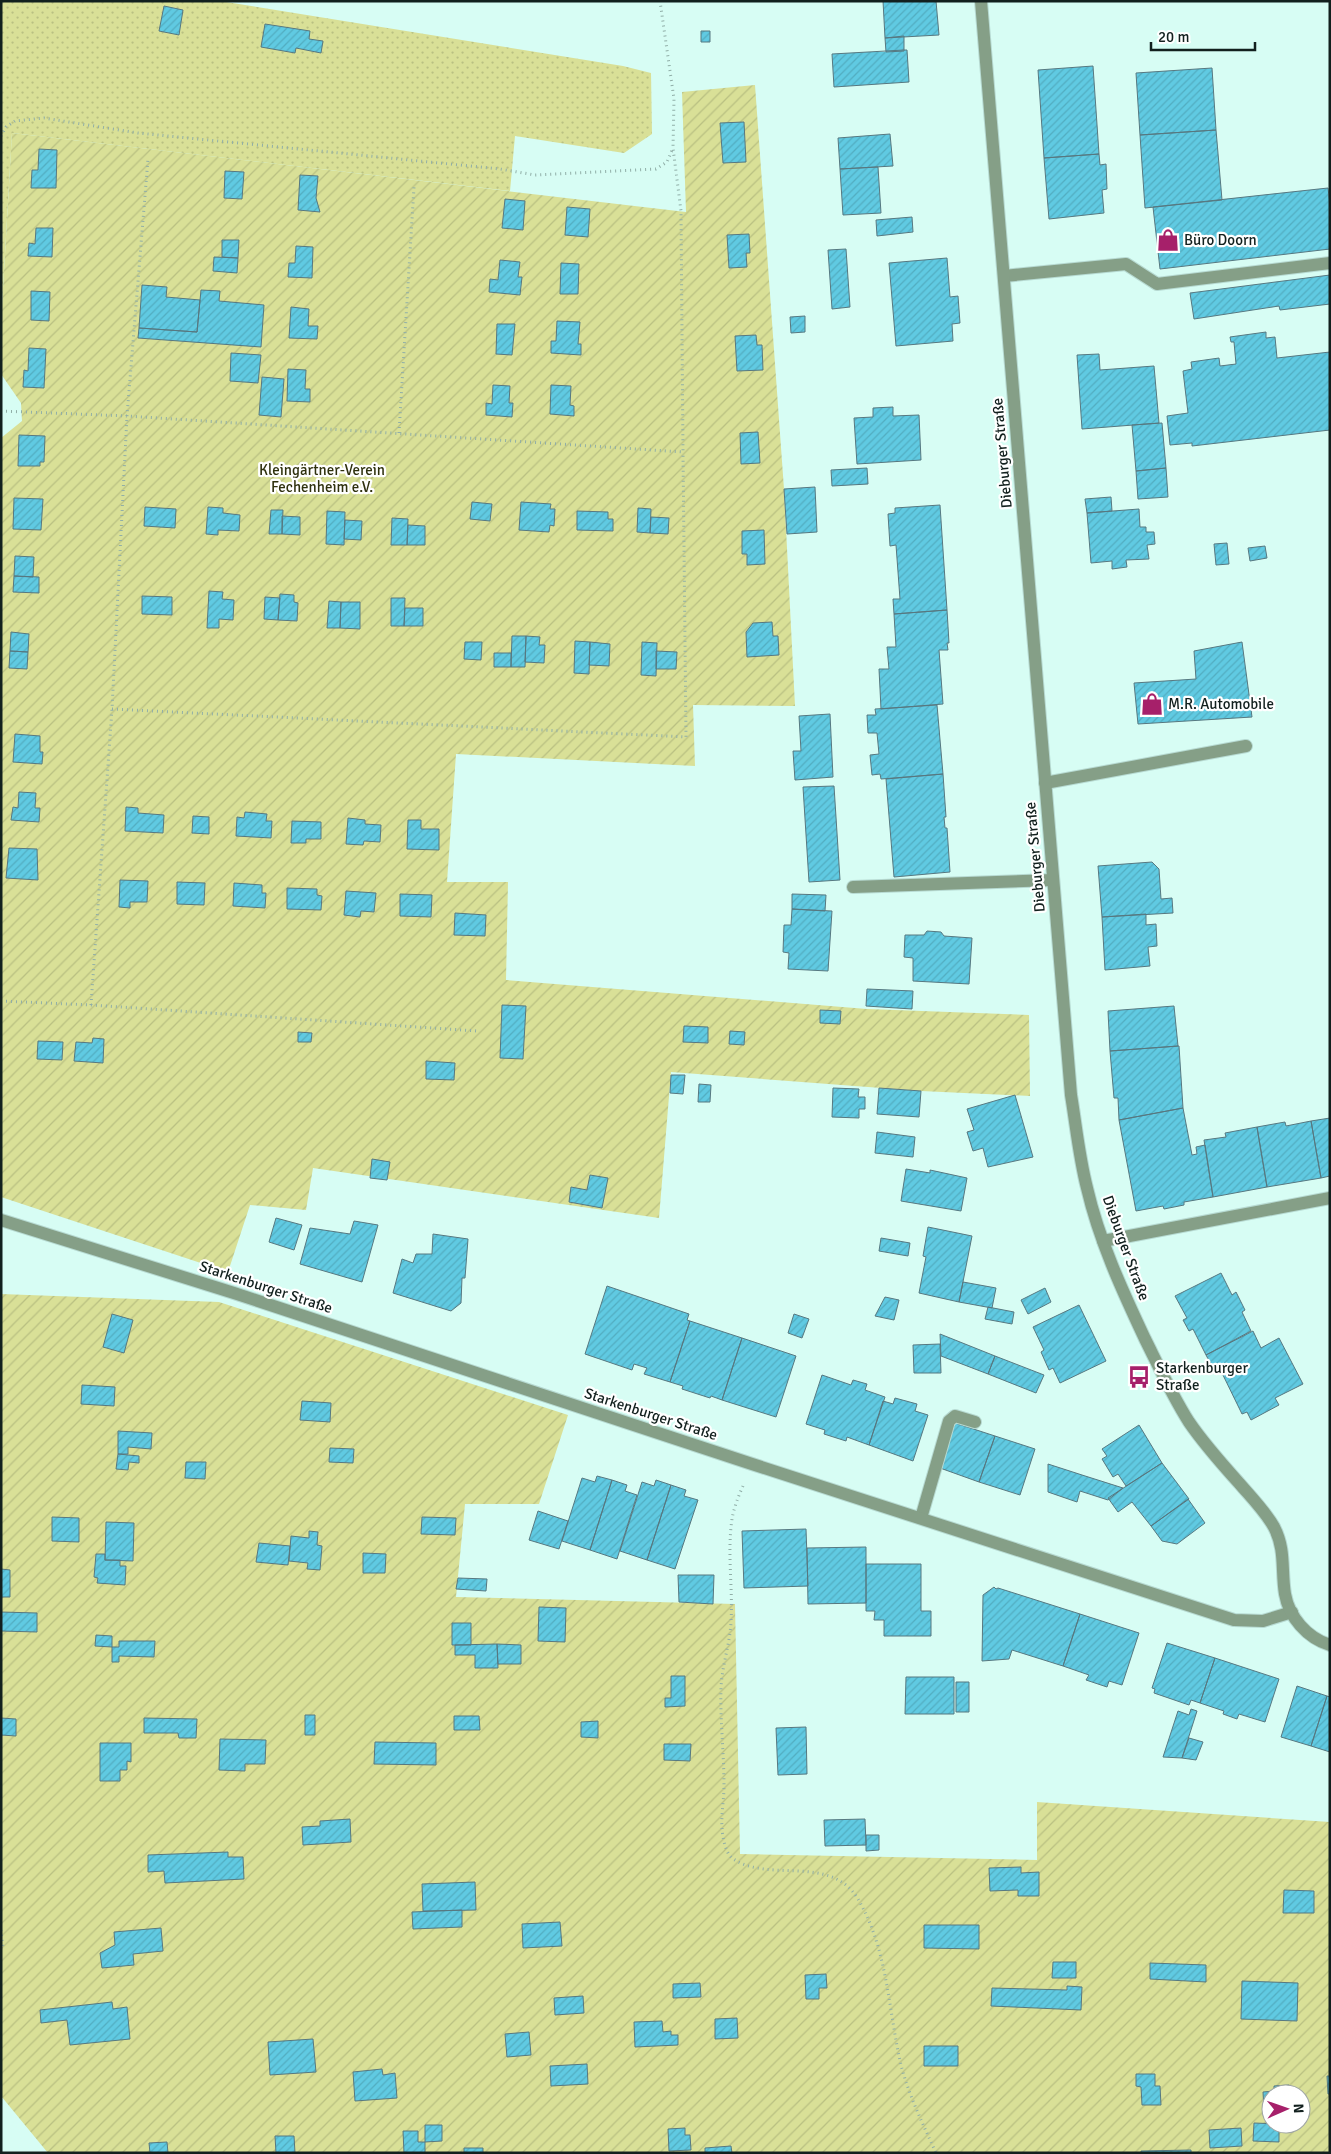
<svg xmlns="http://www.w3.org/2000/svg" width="1331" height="2154" viewBox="0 0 1331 2154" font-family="Signika,sans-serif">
<defs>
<pattern id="grass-dots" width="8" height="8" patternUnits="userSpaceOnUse" patternTransform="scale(1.25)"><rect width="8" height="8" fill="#d9e097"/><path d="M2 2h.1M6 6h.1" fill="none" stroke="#b9c082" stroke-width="1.8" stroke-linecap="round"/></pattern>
<pattern id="garden-furrows" width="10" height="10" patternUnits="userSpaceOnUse" patternTransform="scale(1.25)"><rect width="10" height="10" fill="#d9e097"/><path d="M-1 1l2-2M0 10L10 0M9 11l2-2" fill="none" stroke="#b9c082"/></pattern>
<pattern id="building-hatch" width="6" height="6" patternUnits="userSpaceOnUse" patternTransform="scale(1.25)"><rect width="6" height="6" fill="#60cae2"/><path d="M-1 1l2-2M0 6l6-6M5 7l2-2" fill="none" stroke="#52adc1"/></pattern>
</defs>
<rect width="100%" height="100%" fill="#d7fdf4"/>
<path fill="url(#grass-dots)" d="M1,1h219l403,65 28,7 1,61 -28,19 -109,-17 -5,55 -498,-58 -11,190z"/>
<path fill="url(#garden-furrows)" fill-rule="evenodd" d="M755,85l29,404 11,217 -102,-1 2,61 -239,-12 -9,128h61l-2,98 361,29 162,6 1,81 -109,-5 -250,-19 -12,146 -346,-50 -7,42 -56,-5 -22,67 -227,-75v-759l21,-17 -1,-18 -20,-29v-51l11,-190 674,79 -4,-120z
M1,1294l218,8 349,113 -29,89h-74l-9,93 279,7 5,250 297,6v-58l293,20v331h-1282l-47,-57zM1271,2094h30v30h-30z"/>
<path fill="url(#building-hatch)" stroke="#577880" d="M883,1h53l3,34 -54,3z
M164,6l19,4 -4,25 -20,-4z
M265,24l45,7 -1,8 14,2 -2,12 -25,-5 -1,5 -34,-6z
M701,31h9v11h-9z
M904,36v15l-18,1 -1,-14z
M904,50h3l2,32 -75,5 -2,-33z
M1093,66l6,88 -55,4 -6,-88z
M1212,68l4,62 -76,5 -4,-62z
M744,122l2,40 -23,1 -3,-40z
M1216,130l6,70 -77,8 -5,-73z
M890,134l3,32 -53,3 -2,-31z
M39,149l18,1 -1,38h-25l1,-18h6z
M1099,154l1,11 6,-1 1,25 -5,1 2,23 -55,6 -5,-61z
M878,167l3,46 -38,2 -3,-46z
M225,171l19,1 -2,27 -18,-1z
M300,175l18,1 -2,22 4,14 -22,-2z
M1328,188l2,17v44l-170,20 -7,-62z
M505,199l20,2 -2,29 -21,-2z
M567,207l23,2 -2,28 -23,-2z
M912,217l1,15 -36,4 -1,-16z
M36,228h17l-1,29 -24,-1 1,-13 6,1z
M749,234l1,19h-4l1,14 -18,1 -2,-33z
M222,240h17l-1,18 -16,-1z
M296,246l17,1 -1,31 -24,-1 1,-14h6z
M846,249l4,58 -18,2 -4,-59z
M214,257l24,1 -1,15 -24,-2z
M947,258l3,39 8,-1 2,27 -8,1 1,17 -57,5 -7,-83z
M500,260l20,2 -2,15h4l-2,18 -31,-3 1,-13 8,1z
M561,263l18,1 -1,30h-18z
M1330,275v29l-50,6 -1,-4 -85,13 -4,-26z
M142,285l25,2 -1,10 34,3 -3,32 -58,-4z
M201,290l19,1 -1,10 45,4 -3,42 -123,-9 1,-10 58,4z
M31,291l19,1 -1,29 -18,-1z
M291,307l18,2 -1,17h10l-1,13 -28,-1z
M805,316v16l-14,1 -1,-16z
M557,321l23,1 -2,22h3v11l-30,-2v-12h5z
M497,324h18l-3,31 -16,-1z
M1266,332v6l9,-1 2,21 53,-6v78l-138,16v-3l-22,2 -3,-29 21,-3 -5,-42 9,-2 -1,-7 28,-4 1,8 16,-2 -2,-22h-3l-1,-5z
M756,335l1,10h5l1,25 -26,1 -2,-35z
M29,348l17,1 -2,39 -21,-1 1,-17 4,1z
M231,353l30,2 -3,28 -28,-2z
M1099,354l1,16 54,-4 5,57 -77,6 -5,-74z
M288,369l18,1 -1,19h5v13l-23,-1z
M262,377l22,2 -3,38 -22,-2z
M493,385l17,1 -1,17h4l-1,14 -26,-2v-12l6,1z
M551,385l20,1 -1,19 4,1v10l-24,-2z
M893,407v9l26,-1 2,45 -64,4 -3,-46 19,-1v-9z
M1162,423l4,45 -30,3 -4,-46z
M758,432l2,31 -19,1 -1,-31z
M19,435l26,1 -1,26h-4v4h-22z
M867,468l1,16 -36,2 -1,-16z
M1166,468l2,29 -30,2 -2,-28z
M815,487l2,45 -30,2 -3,-45z
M1111,497l1,14 -25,2 -2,-14z
M14,498l29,1 -2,31 -28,-1z
M472,502l20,2 -2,17 -20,-2z
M521,502l30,2 -1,5h5l-1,17 -4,-1 -1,7 -30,-2z
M940,505l7,105 -53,4 -1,-15h7l-4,-54 -6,1 -2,-32 7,-1v-5z
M145,507l31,2 -1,19 -31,-2z
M208,507l15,1v5l17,2 -1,16 -21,-1v5l-12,-1z
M638,508l13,1 -1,24 -13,-1z
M1139,509l1,18h6v5h8l1,12 -8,1 2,14 -23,1 1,7 -15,2v-8l-21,2 -4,-50z
M271,510h12l-1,24h-13z
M327,511l18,1 -1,33 -18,-1z
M577,511l31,1v7h5v12l-36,-1z
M282,516l18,1v18l-18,-1z
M651,517l18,1 -1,16 -18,-1z
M392,518l16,1 -1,26h-16z
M345,520l17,1 -1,19 -17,-1z
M408,525l17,1v19h-18z
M764,530l1,34 -18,1v-11h-5v-23z
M1227,543l2,21 -13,1 -2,-21z
M1265,546l2,12 -17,3 -2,-13z
M15,556l19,1 -1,20 -19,-1z
M14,576l25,1v16l-26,-1z
M209,591l14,1 -1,7 12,1 -1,20 -14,-1v9h-12z
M280,594l14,1v7l4,1 -1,18 -19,-1z
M142,596l30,1v18l-30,-1z
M265,597l15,1 -2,22 -14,-1z
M391,598h14l-1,28h-13z
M329,601l12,1 -1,26h-13z
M341,602h19v27l-20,-1z
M405,608h18v18h-19z
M947,610l2,33h-2l1,7h-9l4,54 -62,5 -2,-40h10l-2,-22h9l-2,-33z
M772,622l1,14h5l1,19 -32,2 -1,-25 7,-9z
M11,632l18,2 -1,18 -18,-1z
M512,636h14l-1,31h-14z
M526,636l14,1 -1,8h6l-1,18 -19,-1z
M575,641l15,1 -1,32 -15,-1z
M465,642h17l-1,18 -17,-1z
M590,642l20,2 -1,22 -20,-1z
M642,642l15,1 -1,33 -15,-1z
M1242,642l10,75 -114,7 -4,-41 62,-4 -2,-28z
M10,651l18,1 -1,17 -18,-1z
M656,651l21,1 -1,17h-20z
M494,653h17v14h-17z
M937,705l6,69 -62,5 -1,-5 -8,1 -2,-20 9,-1 -2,-21h-9l-1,-18h9l-1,-6z
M830,714l3,63 -38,3 -2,-29h8l-2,-35z
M15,734l25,2v16h3l-1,12 -29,-2z
M943,774l3,43h-2l1,11h2l3,44 -56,5 -8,-98z
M834,786l6,94 -31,2 -6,-95z
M19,792l17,1 -1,15h5l-1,14 -28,-2 2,-13 5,1z
M126,807l12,1v5l26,2 -1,18 -38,-2z
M245,812l22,2 -1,7h6l-1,17 -35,-2 1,-19 7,1z
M193,816l16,1v17l-17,-1z
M348,818l17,2v4l16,1 -1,17 -16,-1 -1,4 -17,-1z
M408,820h13v9h18v21l-32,-1z
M292,821l29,1v17h-15v4h-15z
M9,848l28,1 1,31 -32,-2z
M1152,862l7,7 2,30 11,-1 1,15 -71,4 -4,-51z
M120,880l28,1 -1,21h-17v6l-11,-1z
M177,882l28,1 -1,22 -27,-1z
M234,883l28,2v8h4l-1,15 -32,-2z
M287,888l30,1v6l5,1 -1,14 -34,-1z
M346,891l30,2 -2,19 -13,-1 -1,6 -16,-2z
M400,894l32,1 -1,22 -31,-1z
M792,894l34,1 -1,16 -33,-2z
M792,909l40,2 -4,60 -40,-2 1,-16 -6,-1 1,-27h7z
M455,913l31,2 -1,21 -31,-1z
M1146,914v11l10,-1 1,22 -9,1 2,19 -45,4 -3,-53z
M927,931l14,1 3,4 28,2 -3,46 -56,-3v-23l-9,-1 1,-22h19z
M867,989l46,2 -1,18 -46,-3z
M502,1005l24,1 -3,53 -23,-1z
M1174,1006l4,40 -68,5 -2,-40z
M820,1010l21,1 -1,13 -20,-1z
M684,1026l24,1v16l-25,-1z
M730,1031l15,1 -1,13 -15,-1z
M298,1032l14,1 -1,9h-13z
M93,1038l11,1 -1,24 -29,-2 2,-19 16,1z
M38,1041l25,1 -1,18 -25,-1z
M1179,1046l4,62 -64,12 -1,-22h-4l-4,-47z
M426,1061l29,2 -1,17 -28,-1z
M671,1075h14l-2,19 -13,-1z
M699,1084l12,1 -1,17h-12z
M833,1088l26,1 -1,8h7v12h-6v9l-27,-1z
M879,1088l42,3 -2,26 -42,-3z
M1015,1095l18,62 -45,10 -5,-19 -10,3 -6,-19 7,-2 -7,-21z
M1183,1108l9,47 5,-1 -1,-7 9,-2 8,52 -29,5v3l-20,4 -1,-3 -27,5 -17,-91z
M1330,1118v58l-9,2 -10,-57z
M1311,1121l10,57 -54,9 -10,-60 28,-5 1,4z
M1257,1127l10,60 -54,10 -9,-57 22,-3 -1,-4z
M877,1132l38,5 -2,20 -38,-4z
M372,1159l18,3 -3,18 -17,-2z
M906,1169l24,4v-3l37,8 -6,33 -60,-10z
M590,1175l18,3 -6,30 -33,-6 2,-15 16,3z
M276,1218l26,7 -8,25 -25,-8z
M354,1221l24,4 -16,57 -62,-18 10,-36 40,6z
M928,1227l44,9 -13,66 -40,-9 7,-36 -3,-1z
M433,1234l35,5 -3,39h-3l-1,25 -10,8 -58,-18 9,-34 11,4 3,-9h16z
M881,1238l29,5 -2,13 -29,-5z
M1221,1273l11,22 4,-3 9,18 -3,2 9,19 -45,24 -13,-26 -4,2 -6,-11 4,-2 -12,-22z
M963,1282l33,6 -4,20 -33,-6z
M607,1286l82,28 -2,6 3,1 -20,61 -26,-8 3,-6 -13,-4 -2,6 -47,-16z
M1045,1288l6,14 -23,12 -7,-14z
M885,1297l14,3 -5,20 -19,-4z
M1079,1305l27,56 -46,22 -7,-15 -4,2 -8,-18 3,-2 -11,-23z
M988,1307l26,5 -2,12 -27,-5z
M112,1314l21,6 -9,33 -21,-6z
M794,1314l15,5 -7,19 -14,-5z
M690,1321l52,17 -20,62 -11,-4 -1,2 -28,-9 1,-3 -13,-4z
M1253,1331l8,17 18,-10 24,46 -28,14 4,7 -28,15 -4,-8 -5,2 -21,-43 -5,3 -10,-19z
M940,1334l55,22 -7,18 -47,-18z
M742,1338l54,18 -20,61 -54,-17z
M940,1344l1,29h-27l-1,-28z
M995,1356l49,19 -8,18 -48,-19z
M822,1375l29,10 2,-5 14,4 -2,6 20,7 -16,48 -22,-8 -1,4 -22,-7 1,-4 -19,-6z
M82,1385l33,2 -1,19 -33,-2z
M895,1398l22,6 -2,7 13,4 -15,46 -44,-16 14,-44 10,3z
M302,1401l29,2 -1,19 -30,-2z
M955,1423l40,13 -16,46 -39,-14z
M1139,1425l23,38 -36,23 -8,-12 -5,3 -11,-18 5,-3 -5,-7z
M118,1431l34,2 -1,16 -23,-2v7h-10z
M995,1436l40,13 -15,46 -41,-13z
M330,1448l24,1 -1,14 -24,-1z
M118,1454l21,2v7l-10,-1 -1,8 -12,-1z
M186,1462h20l-1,17 -20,-1z
M1162,1463l27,36 -38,27 -19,-24 -14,10 -10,-14z
M1048,1464l34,11 41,13 -15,12 -28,-9 -3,11 -29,-10z
M597,1476l15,4 -22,70 -28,-9 20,-63 13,4z
M612,1480l15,5 -2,6 12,4 -20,64 -27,-9z
M656,1480l15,5 -24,75 -27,-9 22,-69 12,4z
M671,1485l15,5 -2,6 14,4 -23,69 -28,-9z
M1188,1499l17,24 -28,21 -15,-3 -11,-15z
M538,1511l30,10 -9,28 -30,-9z
M52,1517l27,1v24l-27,-1z
M422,1517l34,1 -1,17 -34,-1z
M106,1522l28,1 -1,38 -28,-1z
M806,1529l2,57 -64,2 -2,-57z
M309,1531l9,1 -1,13 5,1 -2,24 -13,-1 1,-6 -19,-2 2,-25 18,2z
M259,1543l31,3 -2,19 -32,-3z
M866,1547v56l-58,1 -1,-56z
M363,1553l23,1 -1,19h-22z
M96,1554h9v6h15v6h6l-1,19 -28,-2 1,-5 -4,-1z
M866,1564h55v47h10v25h-47v-16h-10l1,-9h-9z
M1,1569l9,1v27h-9z
M678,1575h36l-1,29 -34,-2z
M458,1578l29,1 -1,12 -30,-2z
M994,1587l2,2 2,-1 19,6 63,20 -17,52 -51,-16 -3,9 -27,2 1,-66z
M539,1607l27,1 -1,34 -27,-1z
M1,1612l36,1v19l-36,-1z
M1080,1614l59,19 -17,52 -13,-4 -2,6 -21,-7 3,-5 -26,-9z
M452,1623h19v22h-19z
M96,1635l16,1v11l-17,-1z
M119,1641h36l-1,16 -35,-1v6h-7v-15h7z
M1167,1643l48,15 -15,45 -9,-3 -2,5 -35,-12 1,-4 -3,-1z
M497,1644l24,1v19h-23z
M497,1644l1,24h-23v-13h-20v-10z
M1215,1658l64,21 -14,43 -26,-8 -2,5 -14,-5 1,-3 -24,-8z
M671,1676h14v30l-20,1v-9h6z
M906,1677h48v37h-49z
M956,1682h13v30h-13z
M1297,1686l30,10 -16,50 -30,-9z
M1327,1696l3,1v55l-19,-6z
M1191,1709l6,2 -15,47 -19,-1 15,-46 11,4z
M305,1715h10v20h-10z
M454,1716h25l1,14h-26z
M1,1718l15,1v17l-15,-1z
M144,1718l53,1 -1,19h-17l-1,-5h-34z
M598,1721v17l-17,-1v-15z
M806,1727l1,47 -29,1 -2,-47z
M1189,1738l14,4 -7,18 -14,-2z
M220,1739l46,1 -1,24h-20v7l-26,-1z
M375,1742l61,1v22l-62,-1z
M100,1743h31v19l-4,-1v9h-7v11h-20z
M664,1744h27l-1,17 -26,-1z
M350,1819l1,23 -48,3 -1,-18 18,-1v-5z
M865,1819l1,26 -41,1 -1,-26z
M866,1835h13v15l-13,1z
M228,1852v5h15l1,22 -79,4 -1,-12 -16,1v-17z
M1021,1867v6l18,-1v24h-21v-6l-28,1 -1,-23z
M475,1882l1,28 -53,1 -1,-27z
M1284,1890l30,1v22h-31z
M462,1910v17l-49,2 -1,-17z
M560,1922l2,24 -39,2 -1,-24z
M924,1925h55v24l-55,-1z
M161,1928l2,23 -30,3 1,11 -32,3 -2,-15 15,-8 -1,-13z
M1053,1962h23v16h-24z
M1150,1963l56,2v17l-56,-3z
M826,1974l1,14h-8v11h-13l-1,-24z
M1242,1981l56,2 -1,38 -56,-2z
M700,1983l1,14 -28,1v-14z
M1067,1986l15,1 -1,23 -90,-4 1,-18 75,2z
M583,1996l1,17 -29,2 -1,-17z
M112,2002l1,7 14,-2 3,32 -60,6 -3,-25 -26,3 -1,-13z
M737,2018l1,20 -23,1v-20z
M662,2021l1,11 8,-1v4h7v10l-43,2 -1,-25z
M529,2032l2,23 -24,2 -2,-23z
M313,2039l3,33 -46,3 -2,-33z
M924,2046h34v20h-34z
M587,2064l1,20 -37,2 -1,-20z
M382,2069l1,6 12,-2 2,25 -42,3 -2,-29z
M1136,2074h19v12h5l1,19h-19l-1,-18 -5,-1z
M1327,2076h3v18h-2z
M1289,2085v9h-18v16h-7l-1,-18 11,-1v-5z
M1254,2123l25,1v18l-26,-1z
M425,2125h17v16l-17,1z
M685,2128v7h5l1,15 -22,1 -1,-22z
M1241,2128l1,18 -32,2 -1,-18z
M403,2131h15v11h7v11h-21z
M275,2136h19l1,17h-19z
M167,2142l1,11h-18l-1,-10z
M731,2146l1,7h-27v-5z
M464,2148h19v5h-19z
M1191,2150v3h-50v-2z"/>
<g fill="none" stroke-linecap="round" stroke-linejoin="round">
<defs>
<path id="service" d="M1004,276l122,-12 31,20 173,-21
M1045,783l201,-37
M853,887l200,-7
M1103,1241l227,-43
M921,1518l28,-97 6,-5 20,6"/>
<path id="minor" d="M1,1220l233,73 518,171 482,156 29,1 29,-9"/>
<path id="tertiary" d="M981,1l90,1094c5,30 8,62 16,93 12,52 35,102 58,151 14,28 27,56 44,83 15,22 32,41 50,61 12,14 26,28 35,44 12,23 7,43 11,67 4,23 22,44 45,51"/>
</defs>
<use href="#service" stroke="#b7dad2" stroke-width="14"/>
<use href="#minor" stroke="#b7dad2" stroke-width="14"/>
<use href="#tertiary" stroke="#b7dad2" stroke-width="14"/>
<path stroke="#90aea7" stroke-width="3" stroke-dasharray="1 4" stroke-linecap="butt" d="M1,136l5,-9 9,-6 29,-3 94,15 362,36 35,6 121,-6 11,-7 6,-14
M1,411l126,5 556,36 -2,-241 -8,-63 1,-49 -14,-98
M399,433l15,-246
M112,709l574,28 -3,-285
M1,1001l90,4 386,26
M91,1005l21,-296 15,-293 21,-257
M743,1486c-5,11 -9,22 -11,33 -5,34 1,69 -1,103 -1,22 -9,43 -10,66 -1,32 3,65 3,98 0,14 -3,29 -2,43 1,9 3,23 10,29 36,26 98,-5 126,41 30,51 30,110 43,166 8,31 22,59 35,88
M1,1930l2,19"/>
<use href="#service" stroke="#859f87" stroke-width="12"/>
<use href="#minor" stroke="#859f87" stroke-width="12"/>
<use href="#tertiary" stroke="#859f87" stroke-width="12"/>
</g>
<defs>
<symbol id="shop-bare" viewBox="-9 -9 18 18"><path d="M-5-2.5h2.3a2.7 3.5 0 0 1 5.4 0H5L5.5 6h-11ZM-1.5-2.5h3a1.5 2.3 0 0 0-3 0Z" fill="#a6206a" stroke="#fff" stroke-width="2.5" paint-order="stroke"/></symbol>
<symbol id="bus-bare" viewBox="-9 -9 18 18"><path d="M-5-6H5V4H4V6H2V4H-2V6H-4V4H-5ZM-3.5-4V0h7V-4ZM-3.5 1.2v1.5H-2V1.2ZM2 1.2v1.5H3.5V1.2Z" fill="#a6206a" stroke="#fff" stroke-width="2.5" paint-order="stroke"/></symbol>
</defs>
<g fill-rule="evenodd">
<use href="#shop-bare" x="1152" y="224" width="32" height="32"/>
<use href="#shop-bare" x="1136" y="688" width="32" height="32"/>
<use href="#bus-bare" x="1123" y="1361" width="32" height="32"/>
</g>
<g text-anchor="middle" stroke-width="4.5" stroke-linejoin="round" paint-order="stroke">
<g font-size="15" fill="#12201e" stroke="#fff" text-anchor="start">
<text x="1184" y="245">Büro Doorn</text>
<text x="1168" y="709">M.R. Automobile</text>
<text x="1156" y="1373">Starkenburger<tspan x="1156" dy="17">Straße</tspan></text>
</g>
<g font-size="15" fill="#12201e" stroke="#fff">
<text transform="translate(1002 453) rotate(-95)" y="5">Dieburger Straße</text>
<text transform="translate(1035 857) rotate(-95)" y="5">Dieburger Straße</text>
<text transform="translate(1126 1248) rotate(70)" y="5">Dieburger Straße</text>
<text transform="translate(266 1287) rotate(18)" y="5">Starkenburger Straße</text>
<text transform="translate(651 1414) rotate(18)" y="5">Starkenburger Straße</text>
</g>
<g font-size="15" fill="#2f310e" stroke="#fff">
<text x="322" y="475">Kleingärtner-Verein<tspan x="322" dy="17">Fechenheim e.V.</tspan></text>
</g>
</g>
<rect width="1331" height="2154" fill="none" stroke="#12201e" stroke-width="5"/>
<g transform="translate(1286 2109) rotate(88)"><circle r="24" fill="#ffffff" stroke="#a0a6a5"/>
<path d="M0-4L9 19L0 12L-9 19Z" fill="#a6206a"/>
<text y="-8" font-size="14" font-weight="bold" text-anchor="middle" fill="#12201e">N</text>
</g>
<path d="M1151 42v8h104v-8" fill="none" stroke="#12201e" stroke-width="2.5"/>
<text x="1158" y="42" font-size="15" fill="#12201e" stroke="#ffffff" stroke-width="4" paint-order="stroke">20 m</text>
</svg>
